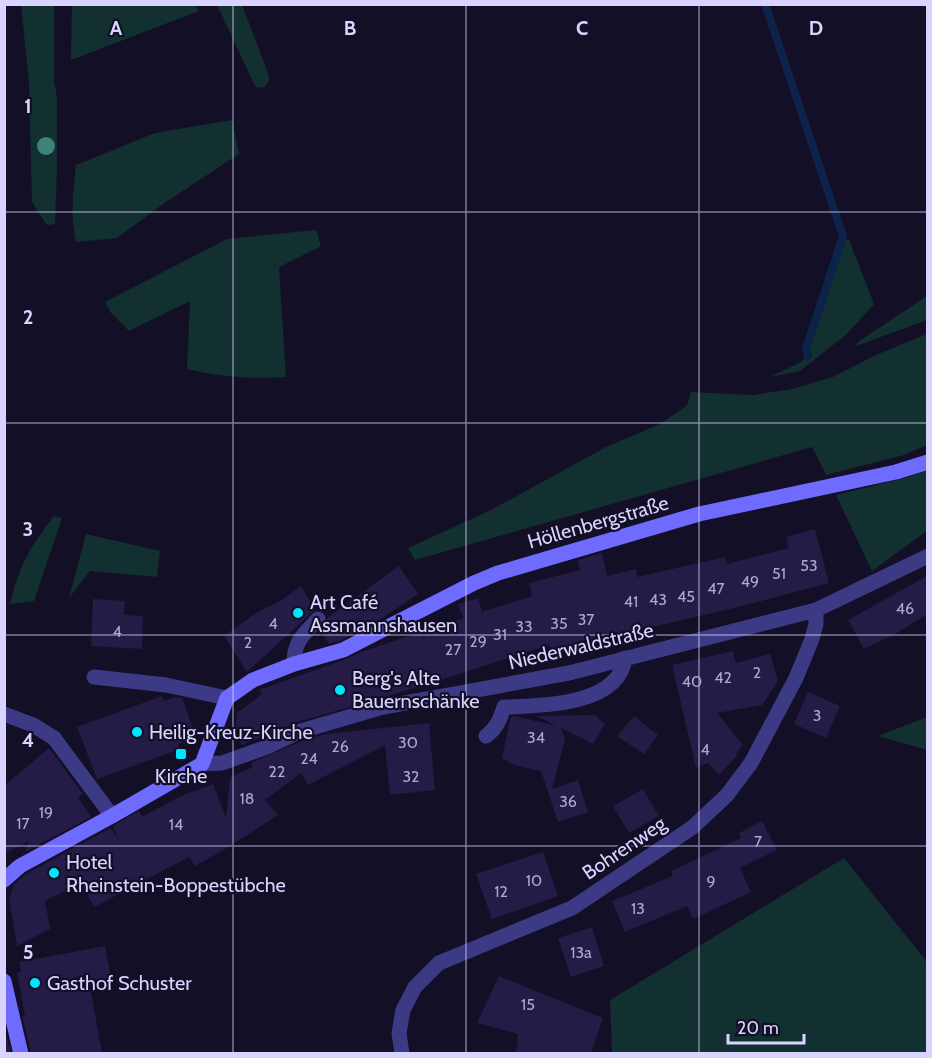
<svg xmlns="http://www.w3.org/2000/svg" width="932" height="1058" viewBox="0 0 932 1058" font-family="Cabin,sans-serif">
<rect width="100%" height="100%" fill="#130f26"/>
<path fill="#12302f" d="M21,5h33v75l3,18v70l-2,55 -4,2 -5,-1 -14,-22 -3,-119z
M72,5h123l4,6 -128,49z
M217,5h25l26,68 1,7 -4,7 -7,1 -3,-2z
M232,120l7,34 -76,50 -46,34 -41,4c-6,-25 -3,-51 0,-77l79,-32z
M316,230l5,16 -42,21 7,110c-35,2 -66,0 -99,-8l3,-68 -61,30 -18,-18 -6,-11 122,-63z
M844,240h5l25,64 -27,30 -47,37 -30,6 31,-15 7,-8 31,-104z
M927,296v24l-71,26 2,-4z
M927,334v111l-23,10 -78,20 -14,-28 -397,113 -7,-12 83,-38 115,-63 54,-23 25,-17 3,-4 3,-11 62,3 39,-6 41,-12 43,-22z
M927,470v61l-55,40 -36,-76 73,-18z
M54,516l8,2 -28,83 -24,3c10,-40 19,-55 44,-88z
M86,534l74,17 -3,26 -67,-6 -21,27z
M927,717v33l-49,-14z
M844,858l83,104v91h-315l-2,-53z"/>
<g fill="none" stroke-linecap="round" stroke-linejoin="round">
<path stroke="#0c2248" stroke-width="8" d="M765,4l78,232 -37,112 2,8"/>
</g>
<path fill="#241b47" d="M815,529l14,54 -91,24 -137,32v-1l-51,13 -1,-6 -127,41 -124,36 -56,23 -7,-14 2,-18 25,-19 -3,-4 87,-31 15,-7 102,-34 -5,-14 20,-6 4,14 50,-16 -3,-13 51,-13 -2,-10 24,-7 5,23 29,-7 1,8 88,-20 2,7 62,-16 -3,-11z
M399,566l19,28 -40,27 -39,20 -10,3 -8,-14 4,-5 2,-7z
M927,576v38l-30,19 -33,16 -16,-29z
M301,586l14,24 -68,62 -23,-36 32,-23 24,-12z
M93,599l32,2 -1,14 19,1 -1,33 -51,-3z
M733,651l3,12 34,-9 8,27 -16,24 -45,8 26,32 -7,8 2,2 -19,20 -11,-12 -12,5 -24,-103z
M808,692l32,14 -14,32 -32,-14z
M162,696l2,5 11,-4 7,1 14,39 -18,7 2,5 -83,30 -20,-52z
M595,715l10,9 -12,20 -32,-16 4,12 -13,49 26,-9 10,32 -30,10 -17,-51 -27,-6 -12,-7 8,-38 1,-3 4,-1 41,10 -19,-10z
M634,716l24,19 -14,19 -27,-18z
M429,723l6,67 -45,5 -5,-50 -77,40 -7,-12 -36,27 13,15 -56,36 -27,15 -6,-9 -95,50 -13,-24 -36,18 5,28 -33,17 -8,-47 5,-15 12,-10 84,-46 8,10 -5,-12 26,-15 3,6 39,-21 32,-12 13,34 4,-41 23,-10 -2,-4 53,-23 22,-6z
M49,748l34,46 -5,3 13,20 -66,35 4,-11 -25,13v-68z
M643,789l16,27 -30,17 -16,-27z
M762,821l15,29 -37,18 11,24 -58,27 -6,-13 -62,26 -13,-31 61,-25 -2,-5 70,-33 -2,-5z
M543,852l15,44 -66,23 -16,-45z
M592,927l12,39 -33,11 -13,-39z
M105,946l7,37 -22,4 12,66h-71l-9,-37h3l-8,-44h4l-2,-10z
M499,976l104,42 -12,35h-75l2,-19 -41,-11z
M4,1026l7,27h-7z"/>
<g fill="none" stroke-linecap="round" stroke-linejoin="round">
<path stroke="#3d3a85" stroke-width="15" d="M294,664c0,-23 9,-29 24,-45
M94,677l72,8 61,13
M486,736c11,-8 14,-17 18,-29 36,-1 115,-1 121,-49"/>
<path stroke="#3d3a85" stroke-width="15" d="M4,714l29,11 21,13 58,78
M202,764l20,-1 45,-16 34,-16 82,-24 186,-34 247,-63 112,-54
M402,1054l-3,-21 4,-23 12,-23 24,-24 133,-55 121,-81 34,-32 24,-32 45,-85 16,-39 4,-15v-14"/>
<path stroke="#6f6bff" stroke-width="15" d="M4,880l16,-14 92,-50 90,-52 25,-66 26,-18 41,-16 49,-14 131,-67 24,-10 201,-59 197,-42 32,-10
M4,981l17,73"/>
</g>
<circle fill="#3d827b" cx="46" cy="146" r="9"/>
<path fill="none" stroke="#d9d4ff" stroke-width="1.5" stroke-opacity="0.55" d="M233,4v1050M466,4v1050M699,4v1050M4,212h924M4,423h924M4,635h924M4,846h924"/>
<g fill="#00e5ff" stroke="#130f26" stroke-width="2">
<circle cx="298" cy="613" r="6"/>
<circle cx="340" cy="690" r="6"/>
<circle cx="137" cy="732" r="6"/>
<rect x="175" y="748" width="12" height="12" rx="3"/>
<circle cx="54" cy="873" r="6"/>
<circle cx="35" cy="983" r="6"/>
</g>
<g text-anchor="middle" stroke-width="4.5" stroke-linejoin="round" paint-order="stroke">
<g font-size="16" fill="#aca6d1">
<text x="809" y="571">53</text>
<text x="779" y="579">51</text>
<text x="750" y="587">49</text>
<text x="716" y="594">47</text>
<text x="686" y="602">45</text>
<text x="658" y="605">43</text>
<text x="631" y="607">41</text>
<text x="905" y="614">46</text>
<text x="586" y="625">37</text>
<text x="273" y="629">4</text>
<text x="559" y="629">35</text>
<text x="524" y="632">33</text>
<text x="117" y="637">4</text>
<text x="500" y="640">31</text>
<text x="478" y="647">29</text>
<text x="248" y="648">2</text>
<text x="453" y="655">27</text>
<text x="757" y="678">2</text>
<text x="723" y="683">42</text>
<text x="692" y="687">40</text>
<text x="817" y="721">3</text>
<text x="536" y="743">34</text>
<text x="408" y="748">30</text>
<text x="340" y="752">26</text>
<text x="705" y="755">4</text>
<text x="309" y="764">24</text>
<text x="277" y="777">22</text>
<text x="411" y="782">32</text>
<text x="247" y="804">18</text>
<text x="568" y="807">36</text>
<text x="46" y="818">19</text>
<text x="23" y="829">17</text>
<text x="176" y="830">14</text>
<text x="758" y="847">7</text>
<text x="534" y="886">10</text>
<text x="711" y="887">9</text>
<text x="501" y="897">12</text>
<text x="638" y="914">13</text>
<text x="581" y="958">13a</text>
<text x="528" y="1010">15</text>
</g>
<g font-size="20" fill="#d9d4ff" stroke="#130f26">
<text transform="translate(598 522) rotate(-16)" y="7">Höllenbergstraße</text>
<text transform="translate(581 646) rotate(-13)" y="7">Niederwaldstraße</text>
<text transform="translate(624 848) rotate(-34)" y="7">Bohrenweg</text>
</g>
<g font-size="20" fill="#d9d4ff" stroke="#130f26" text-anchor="start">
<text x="310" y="609">Art Café<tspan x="310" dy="23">Assmannshausen</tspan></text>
<text x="352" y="685">Berg's Alte<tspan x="352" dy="23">Bauernschänke</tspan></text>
<text x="149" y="739">Heilig-Kreuz-Kirche</text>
<text x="181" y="783" text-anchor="middle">Kirche</text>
<text x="66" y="869">Hotel<tspan x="66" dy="23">Rheinstein-Boppestübche</tspan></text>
<text x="47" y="990">Gasthof Schuster</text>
</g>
</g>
<g font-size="20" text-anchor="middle" font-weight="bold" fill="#d9d4ff" stroke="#130f26" stroke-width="4.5" stroke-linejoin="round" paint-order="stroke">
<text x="116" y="35">A</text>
<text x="350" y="35">B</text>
<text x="582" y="35">C</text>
<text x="816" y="35">D</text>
<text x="28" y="113">1</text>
<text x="28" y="324">2</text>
<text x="28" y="536">3</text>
<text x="28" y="747">4</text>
<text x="28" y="959">5</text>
</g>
<rect width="932" height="1058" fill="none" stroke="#d9d4ff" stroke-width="12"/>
<path d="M728 1034v9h76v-9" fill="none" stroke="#d9d4ff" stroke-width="3"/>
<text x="737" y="1034" font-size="18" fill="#d9d4ff" stroke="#130f26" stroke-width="4.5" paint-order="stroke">20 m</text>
</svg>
